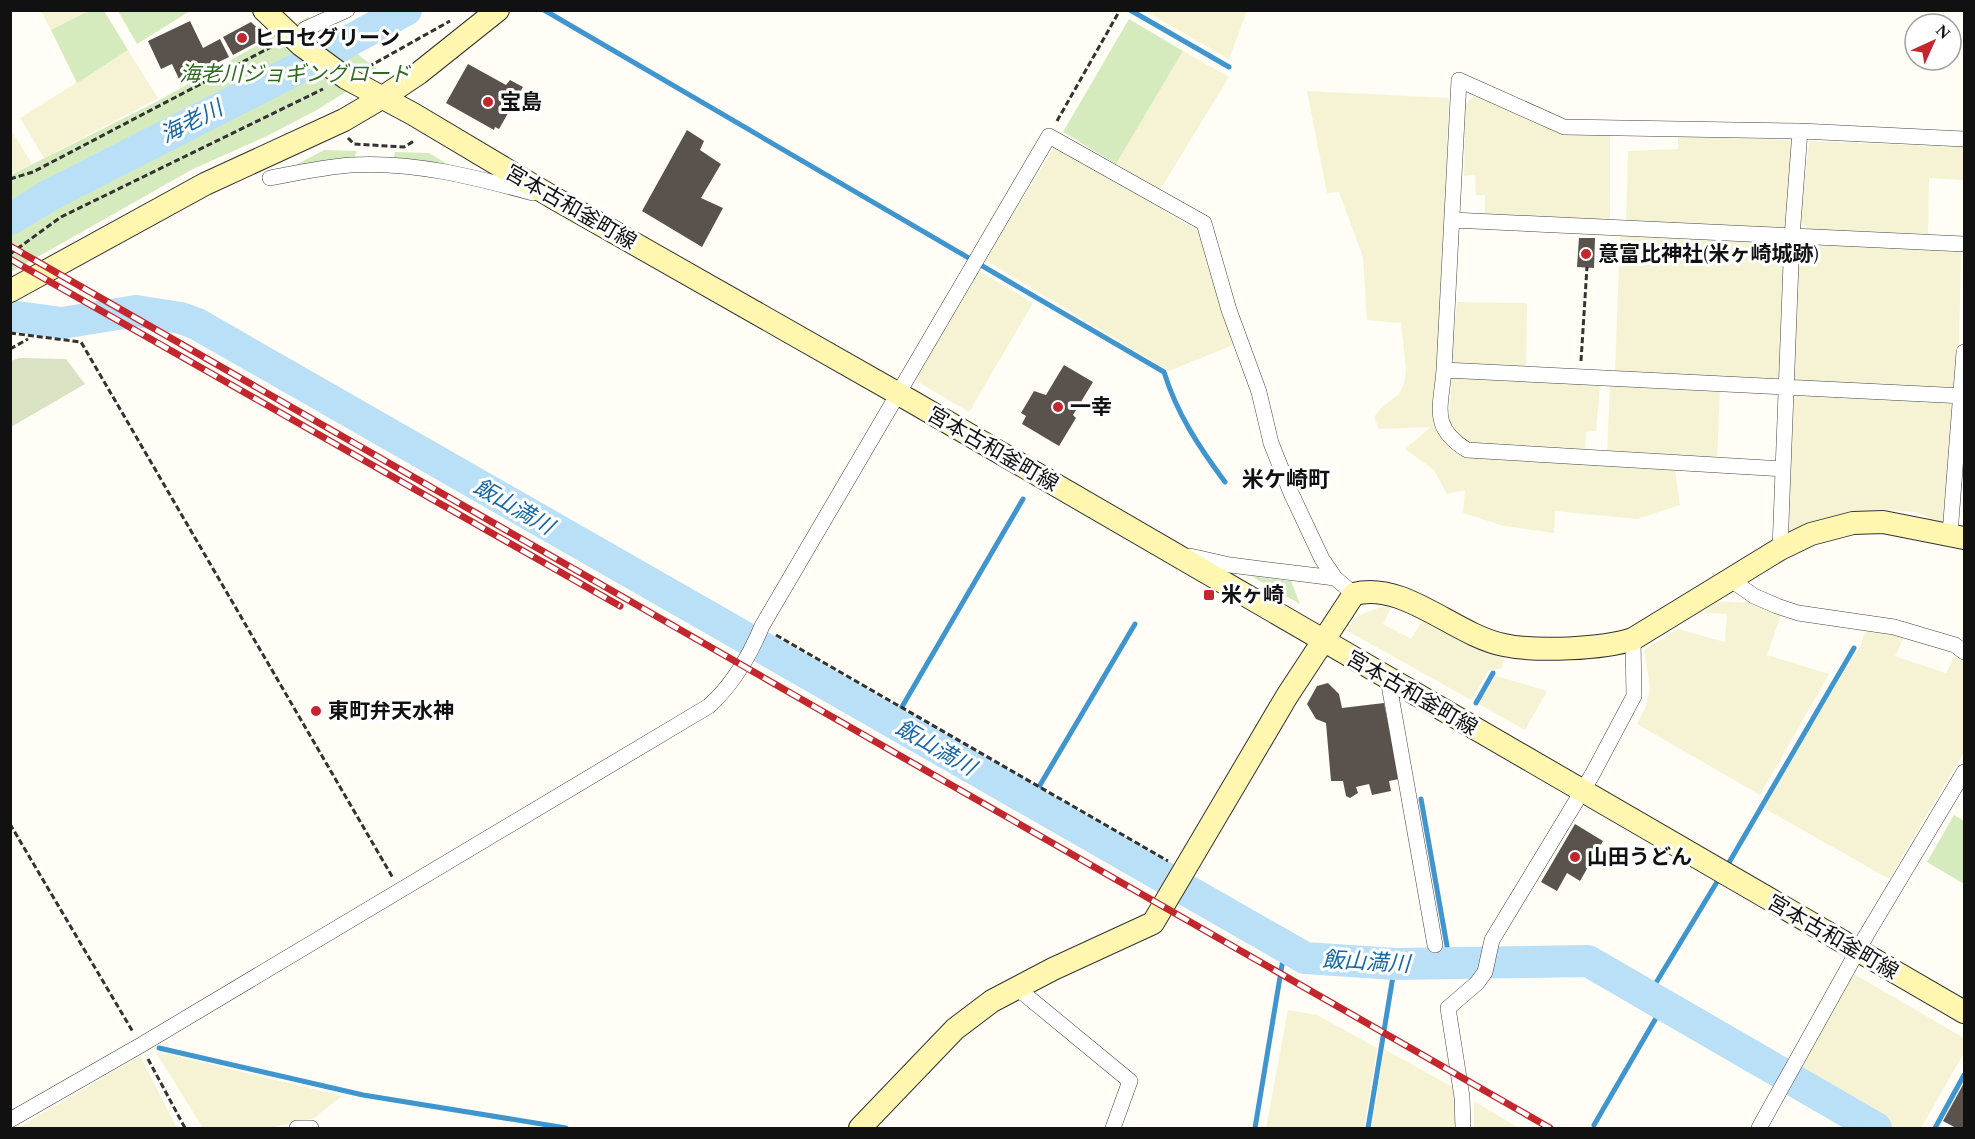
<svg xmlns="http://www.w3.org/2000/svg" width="1975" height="1139" viewBox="0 0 1975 1139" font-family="Spectral,'Noto Sans JP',serif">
<rect width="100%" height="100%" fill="#fffdf5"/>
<path fill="#f6f3d4" d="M41,11h47l-37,19z
M1145,11l102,-1v1l-18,48z
M128,50l30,48 -114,60 -24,-40z
M1183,51l46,26 -69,113 -44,-26z
M1307,91l142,7 -12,326 12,19 226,26 5,36 -43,14 -82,-8 -1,22 -50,-7 -41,-13 2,-23 -18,4 -13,-24 -29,-21 26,-22 -52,2 -5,-12 8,-10 17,-13 5,-10 2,-15 -5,-46 -34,-3 -4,-63 -24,-65 -12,1z
M1482,95l128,40v86l-125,-6v-20h-9l-1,-20 -11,1 1,-72 8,-7z
M10,128l22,36 -21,10h-1z
M1678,136l110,4 4,4 -5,85 -161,-6 2,-72 50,-2z
M1809,141l154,6 1,33 -35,-2 -1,56 -118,-3 -10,-9z
M1055,146l145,86 33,113 -64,26 -184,-111z
M1620,236l166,6 -4,137 -167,-6z
M1799,243l162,9 -3,136 -166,-5z
M979,271l54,32 -64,109 -54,-32z
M1457,302l70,1 -1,68 -70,-5 -4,-10z
M1452,376l148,10 -4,45 -10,1 -1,19 -115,-7 -13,-9 -8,-16z
M1610,386l110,6 -3,67 -110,-6z
M1794,396l160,5 -11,122 -28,-11 -30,-2 -36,2 -41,12 -22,11z
M1717,601l35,2 29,12 -14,40 62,19 -69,121 -123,-71 9,-18 4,-19 -6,-37 34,-21 47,13 2,-28 -24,-1z
M1383,606l8,2 -8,16 28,15 11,-18 43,21 40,13 -3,13 -13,2 -18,30 -125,-70 12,-14z
M1866,628l39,7 -10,21 51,17 9,-17 9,4v92l-75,127 -127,-72 99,-162z
M1496,676l51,15 -22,39 -46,-26z
M1854,974l110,64v15l-43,75h-30l-95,-57z
M1288,1010l29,5 60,33 -13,80h-98z
M1384,1049l74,41v38h-86z
M155,1051l187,45 -28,22 -44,10h-67z
M140,1056l37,72h-155l-1,-2z
M1474,1101l45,27h-45z"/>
<path fill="#d5ebbd" d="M88,11h16l24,39 -51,33 -26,-53z
M118,11h72l-53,33z
M308,17l72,54 -65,40 -48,25 -74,33 -182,103v-97l145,-73z
M1129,19l54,32 -67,113 -53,-32z
M324,150l33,1 -4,10 -65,8z
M395,152l34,1 20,12 -1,4 -55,-8z
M1251,576l40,5 9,23z
M1954,815l10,6v63l-37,-22z"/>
<path fill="#d9e3c4" d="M19,358l47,1 19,25 -74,43v-66z"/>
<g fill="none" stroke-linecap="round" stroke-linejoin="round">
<path stroke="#3f96cf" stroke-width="5" d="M544,10l620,362c13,42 35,75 61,110
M1130,10l99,57
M1476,703l17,-30
M892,724l131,-225
M1421,799l29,164
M1030,802l105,-178
M1727,866l127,-218
M1648,996l72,-119
M159,1048l204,47 203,33
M1594,1125l69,-119
M1255,1128l30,-181
M1368,1128l27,-164
M1935,1128l29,-53"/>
<path stroke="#b9e0f7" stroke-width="32" d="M10,219l40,-24 245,-125 111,-60
M10,316l52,7 74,-12 45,7 16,6 1108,634 90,6 193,-3 288,167"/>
</g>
<path fill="#5a524d" d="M190,21l13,27 17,-9 9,18 -49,24 -8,-17 -11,5 -13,-28z
M251,22l16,15 -34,18 -10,-18z
M468,64l38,21 4,-5 13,7 -24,42 -4,-2 -1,3 -48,-27z
M687,130l17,11 -4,9 21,14 -20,34 22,10 -21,39 -60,-36z
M1579,238h16l-1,30 -17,-1z
M1064,365l29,17 -20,33 3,3 -17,28 -37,-22 4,-8 -5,-3 13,-22 12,4z
M1328,683l11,11 3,14 42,-5 15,76 -10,2 2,10 -19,4 -3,-11 -13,3 2,6 -8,5 -4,-2 -3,-15h-12l-5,-58 -10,-4 -9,-15 10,-18z
M1575,824l28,17 -23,40 -13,-8 -10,18 -16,-9z
M1964,1083v45h-8l-13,-7z"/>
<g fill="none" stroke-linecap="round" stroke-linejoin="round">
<defs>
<path id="street" d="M305,29l42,-19
M1964,139l-164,-8 -236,-4 -105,-47 -15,290 520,26
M270,178c27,-5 54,-11 81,-13 62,-4 123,12 182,28
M1452,220l512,24
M1444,370c-3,38 -14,57 23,80l316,19
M1950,534l14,-182
M1780,549l12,-312 8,-106
M1190,556l40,9 105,13
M1731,580l23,16 23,10 21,7 96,14 61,18 9,7
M1388,679l47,266
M1017,988l113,93 -17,47
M10,1120l131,-75 568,-339c23,-21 41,-51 53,-80l287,-490 155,87 25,87 30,82 12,51 20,50 31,66 13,19 19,16
M297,1128h14
M1463,1128l-1,-31 -14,-89 29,-25 8,-11 7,-32 100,-165 42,-79 -1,-57
M1759,1128l108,-194 97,-162"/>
<path id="secondary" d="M264,10l37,35 45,33 67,36 141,84 357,203 1053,611
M10,291l195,-107 139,-64 39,-23 36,-24 79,-63
M860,1128l95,-99 37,-28 61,-32 100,-46 134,-227 67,-102c51,-13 100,41 150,51 32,7 99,4 129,-6l147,-90 31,-15 42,-11 30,-1 81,16"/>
</defs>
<use href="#street" stroke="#444" stroke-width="16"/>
<use href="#secondary" stroke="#333" stroke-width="24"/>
<path stroke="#333" stroke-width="3" stroke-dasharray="6 3" stroke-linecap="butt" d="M368,67l82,-46
M1057,121l63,-111
M348,138l6,6 50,3 10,-6
M10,179l23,-7 240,-126
M10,254l51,-37 262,-128
M10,333l71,9 312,536
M10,349l18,-10
M1581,361l6,-94
M776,635l392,226
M10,824l123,208
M148,1059l37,69"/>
<use href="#street" stroke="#fff" stroke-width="15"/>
<use href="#secondary" stroke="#fff6b0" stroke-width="22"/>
<defs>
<path id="rail" d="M10,246l1540,882
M10,259l610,347"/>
</defs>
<use href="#rail" stroke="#c4262e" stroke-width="7"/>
<use href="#rail" stroke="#fff" stroke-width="4.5" stroke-dasharray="14" stroke-linecap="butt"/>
</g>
<g fill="#c4262e" stroke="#fff" stroke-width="2">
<circle cx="242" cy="38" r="6"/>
<circle cx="488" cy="102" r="6"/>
<circle cx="1586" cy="254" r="6"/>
<circle cx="1058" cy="407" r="6"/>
<rect x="1203" y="589" width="12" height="12" rx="3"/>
<circle cx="316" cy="711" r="6"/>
<circle cx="1575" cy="857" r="6"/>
</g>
<g text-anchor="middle" stroke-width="6" stroke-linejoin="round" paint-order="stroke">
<g font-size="21" font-weight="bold" fill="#111" stroke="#fff" text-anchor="start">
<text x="254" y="45">ヒロセグリーン</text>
<text x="500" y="109">宝島</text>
<text x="1598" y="261">意富比神社(米ヶ崎城跡)</text>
<text x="1070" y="414">一幸</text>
<text x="1221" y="602">米ヶ崎</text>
<text x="328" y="718">東町弁天水神</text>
<text x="1587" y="864">山田うどん</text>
</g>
<g font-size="21" font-style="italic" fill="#2f6b1f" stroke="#fff">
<text x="295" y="81">海老川ジョギングロード</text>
</g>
<g font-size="21" fill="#111" stroke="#fff">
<text transform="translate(571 207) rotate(30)" y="7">宮本古和釜町線</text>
<text transform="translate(993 449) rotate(30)" y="7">宮本古和釜町線</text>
<text transform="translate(1412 693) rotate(30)" y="7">宮本古和釜町線</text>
<text transform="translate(1833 937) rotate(30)" y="7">宮本古和釜町線</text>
</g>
<g font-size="22" font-style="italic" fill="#1768a6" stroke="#fff">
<text transform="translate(191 121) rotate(-27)" y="8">海老川</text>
<text transform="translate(514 506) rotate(30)" y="8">飯山満川</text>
<text transform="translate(936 747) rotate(30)" y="8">飯山満川</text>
<text transform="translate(1366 961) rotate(3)" y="8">飯山満川</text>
</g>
<g font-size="22" font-weight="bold" fill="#111" stroke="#fff">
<text x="1286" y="487">米ケ崎町</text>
</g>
</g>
<rect width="1975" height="1139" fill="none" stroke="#111111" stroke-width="24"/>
<g transform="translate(1933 42) rotate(45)"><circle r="28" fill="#ffffff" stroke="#a0a0a0" stroke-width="1.5"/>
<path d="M0-4.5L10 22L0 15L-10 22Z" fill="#c4262e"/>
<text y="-9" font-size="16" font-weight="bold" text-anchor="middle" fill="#111111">N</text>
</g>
</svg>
